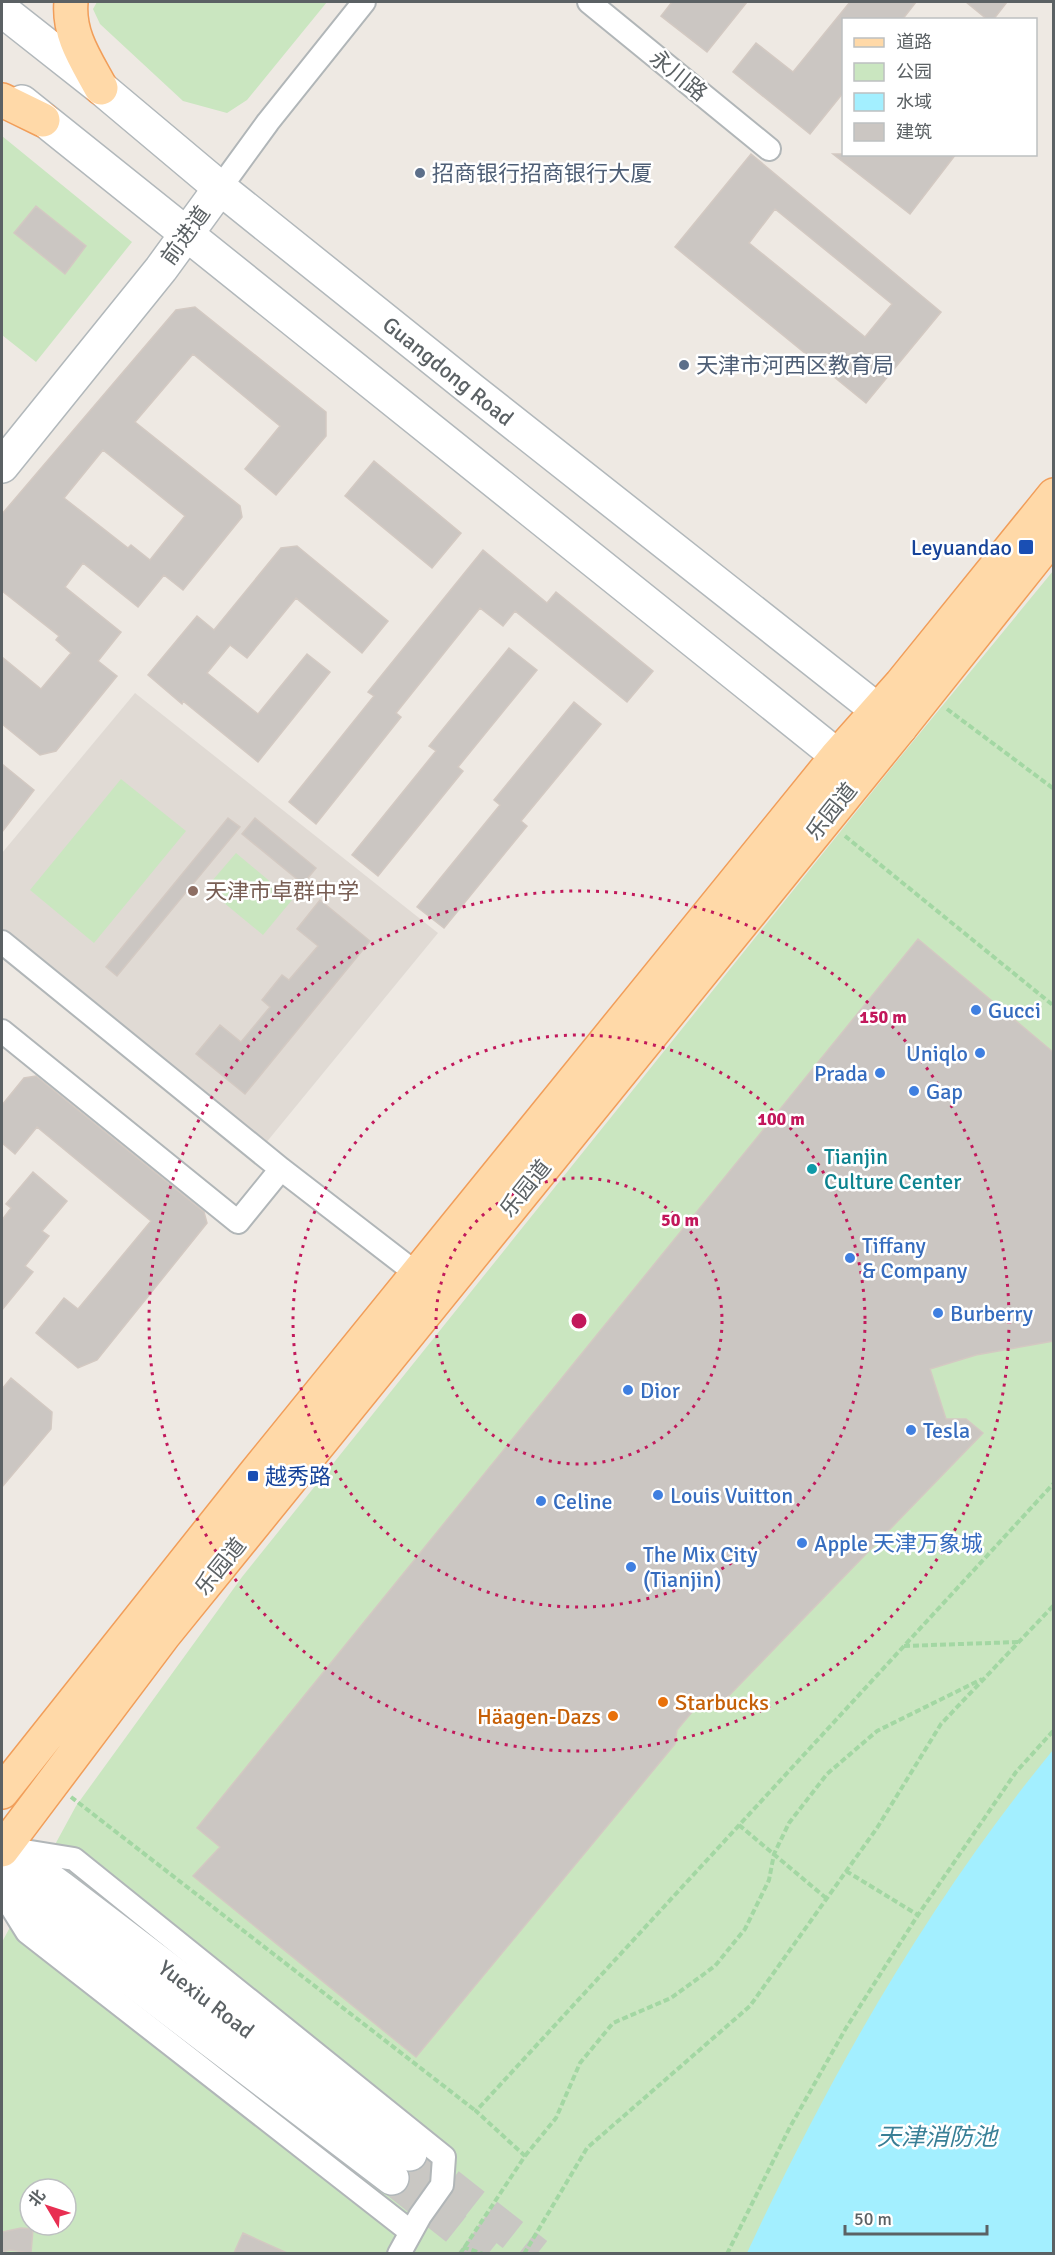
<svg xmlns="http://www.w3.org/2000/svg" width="1055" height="2255" viewBox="0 0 1055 2255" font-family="Signika,'Noto Sans SC',sans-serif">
<rect width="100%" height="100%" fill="#eee9e3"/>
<path fill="#e0dad4" d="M135,693l303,240 -173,211 -263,-215v-76z"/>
<path fill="#cae6c0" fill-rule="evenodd" d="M97,2h230l-80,98 -20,13 -44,-12 -83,-77 -7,-15z
M2,136l130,106 -96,120 -34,-27z
M1053,571v1682l-1051,1v-312l74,-136 166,-229 655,-816zM30,2189h36v36h-36z
M121,779l65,52 -92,112 -64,-53z
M236,853l56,47 -29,35 -57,-47z"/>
<path fill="#a3efff" d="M1053,1750v503h-306c83,-178 181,-351 306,-503z"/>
<path fill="#cbc6c2" stroke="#d3c9c2" stroke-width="1.5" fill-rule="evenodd" d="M672,2h75l-40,50 -46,-36z
M850,2h66l-14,18h-59v73l-33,41 -77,-62 23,-29 37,29z
M966,2h41l-14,18h-5z
M751,154l190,158 -75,91 -191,-156zM775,209l117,95 -27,33 -116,-94z
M833,154h123l-46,60z
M36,206l50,40 -21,28 -51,-41z
M195,307l131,105v24l-50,59 -31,-26 35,-43 -87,-72 -58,68 105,84 2,11 -59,73 -19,-15 -26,32 -55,-44 -18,24 56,45 -23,29 19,15 -61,75 -16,4 -38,-31v-67l39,32 30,-36 -15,-13 3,-4 -57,-45v-77l174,-204zM103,450l82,66 -35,44 -19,-15 -3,3 -64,-50z
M374,461l87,72 -29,35 -87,-72z
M297,546l91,75 -26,32 -66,-55 -49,60 -17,-13 -23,28 51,41 49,-60 23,18 -72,90 -75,-61 -1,3 -34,-29 49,-59 17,14 67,-82z
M483,550l64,53 9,-11 97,79 -26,31 -112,-91 -12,15 -23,-18 -84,105 5,4 -85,107 -27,-22 85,-106 -6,-4z
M509,648l28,22 -79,97 5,4 -85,105 -26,-21 84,-104 -7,-5z
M574,702l27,22 -80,97 6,5 -83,102 -27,-21 83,-102 -6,-5z
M2,764l32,26 -32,42z
M228,818l12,9 -123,149 -11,-9z
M255,818l61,50 -13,16 -61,-50z
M320,900l50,41 -125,153 -49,-40 24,-29 21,17 29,-35 -8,-7 20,-25 7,5 29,-34 -21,-17z
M918,939l135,113v289l-77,14 -46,14 16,50h20l17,14 -268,277 -13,-10 -25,30 -2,14 -259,313 -223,-181 27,-29 -23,-19z
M36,1076l168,136 3,11 -110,137 -19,8 -42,-35 28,-35 14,11 73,-88 -114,-94 -22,27 -13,-11v-38l22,-27z
M33,1172l34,29 -25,30 7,5 -24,30 8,6 -31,38v-90l9,-12 -5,-4z
M11,1378l41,34 -1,17 -49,58v-98z
M21,2228l12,1 -2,24 -21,-3 -8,2v-20z
M243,2233l44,20h-53z"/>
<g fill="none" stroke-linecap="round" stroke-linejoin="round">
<path stroke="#c9c7c3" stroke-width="33" stroke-dasharray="33 16" stroke-linecap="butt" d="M410,2154l127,100
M392,2178l96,76"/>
<defs>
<path id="street" d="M589,2l180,147
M220,188l48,-66 96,-120
M2,942l279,227 136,105
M2,1031l236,191 43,-53
M12,1849l62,10 370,298 -2,28 -22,31 -21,38
M2,1892l25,40 384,300"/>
<g id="secondary">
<path id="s1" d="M2,10l99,78 119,100 252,202 428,338"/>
<path d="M22,102l838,672"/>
<path d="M2,466l159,-197 59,-81"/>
<path id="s2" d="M2,1845l59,43 349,266"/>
<path d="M2,1881l390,297"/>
</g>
<path id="primary" d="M71,2c-3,33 15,58 30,86
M2,100l41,20
M2,1792l251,-316 584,-720 64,-72 153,-189
M2,1850l162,-215 736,-907 154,-193"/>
</defs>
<use href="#street" stroke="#b1b6b8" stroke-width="26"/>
<use href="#secondary" stroke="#b2b8bb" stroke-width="36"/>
<use href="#primary" stroke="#f19e5a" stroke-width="36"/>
<path stroke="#a3d7a3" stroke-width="4" stroke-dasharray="6 3" stroke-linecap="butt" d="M947,709l107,80
M845,836l209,170
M904,1646l115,-4
M71,1797l405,314
M739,1825l87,73
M846,1871l72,44
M525,2156l31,-38 24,-55 33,-40 58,-25 44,-32 30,-37 24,-49 5,-26 15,-31 38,-49 50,-43 105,-52
M463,2247l20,7
M460,2254l65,-98 -49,-45 578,-628
M524,2254l63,-106 163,-142 127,-178 64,-104 113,-119
M727,2254l63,-127 56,-99 72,-113 98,-143 38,-42"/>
<use href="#street" stroke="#fff" stroke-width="22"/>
<use href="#secondary" stroke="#fff" stroke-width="33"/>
<use href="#primary" stroke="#ffd9a8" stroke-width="33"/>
</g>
<g fill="none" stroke="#c2185b" stroke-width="3" stroke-dasharray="3 6">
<circle cx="579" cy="1321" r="143"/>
<circle cx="579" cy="1321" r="286"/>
<circle cx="579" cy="1321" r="430"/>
</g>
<g fill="#5c6f8a" stroke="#fff" stroke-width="2">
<circle cx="420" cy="173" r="6"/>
<circle cx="684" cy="365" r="6"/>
</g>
<g fill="#1a4fb4" stroke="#fff" stroke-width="2">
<rect x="1018" y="539" width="16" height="16" rx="3"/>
<rect x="247" y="1470" width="12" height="12" rx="3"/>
</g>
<circle fill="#8d6e63" stroke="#fff" stroke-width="2" cx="193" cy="891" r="6"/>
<g fill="#3f7fe0" stroke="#fff" stroke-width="2">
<circle cx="976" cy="1010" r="6"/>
<circle cx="980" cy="1053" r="6"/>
<circle cx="880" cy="1073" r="6"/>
<circle cx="914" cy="1091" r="6"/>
<circle cx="850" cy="1258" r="6"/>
<circle cx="938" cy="1313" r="6"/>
<circle cx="628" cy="1390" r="6"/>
<circle cx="911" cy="1430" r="6"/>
<circle cx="658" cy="1495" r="6"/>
<circle cx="541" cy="1501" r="6"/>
<circle cx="802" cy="1543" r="6"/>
<circle cx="631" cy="1567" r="6"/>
</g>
<circle fill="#0f9aa8" stroke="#fff" stroke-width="2" cx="812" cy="1169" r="6"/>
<g fill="#e8710a" stroke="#fff" stroke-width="2">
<circle cx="663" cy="1702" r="6"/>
<circle cx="613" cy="1716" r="6"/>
</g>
<g text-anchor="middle" stroke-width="5" stroke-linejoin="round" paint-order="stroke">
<g font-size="22" fill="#5b6164" stroke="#fff">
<text transform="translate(679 75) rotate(39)" y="8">永川路</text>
<text transform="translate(185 235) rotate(-54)" y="8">前进道</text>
<text dy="8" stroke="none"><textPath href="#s1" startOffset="574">Guangdong Road</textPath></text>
<text transform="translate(831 811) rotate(-51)" y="8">乐园道</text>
<text transform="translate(525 1188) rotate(-51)" y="8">乐园道</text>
<text transform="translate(220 1566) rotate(-51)" y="8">乐园道</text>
<text dy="8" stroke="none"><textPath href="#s2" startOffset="256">Yuexiu Road</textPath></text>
</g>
<g font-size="22" fill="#4e5e75" stroke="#fff" text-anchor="start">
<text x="432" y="181">招商银行招商银行大厦</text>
<text x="696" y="373">天津市河西区教育局</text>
</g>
<g font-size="22" fill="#164399" stroke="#fff" text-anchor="end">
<text x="1012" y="555">Leyuandao</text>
<text x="265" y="1484" text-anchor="start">越秀路</text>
</g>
<g font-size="22" fill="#785e54" stroke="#fff" text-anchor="start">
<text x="205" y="899">天津市卓群中学</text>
</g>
<g font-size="22" fill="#366cbe" stroke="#fff" text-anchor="start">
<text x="988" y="1018">Gucci</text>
<text x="968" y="1061" text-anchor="end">Uniqlo</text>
<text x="868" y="1081" text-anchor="end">Prada</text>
<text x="926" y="1099">Gap</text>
<text x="862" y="1253">Tiffany<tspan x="862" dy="25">&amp; Company</tspan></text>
<text x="950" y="1321">Burberry</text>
<text x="640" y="1398">Dior</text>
<text x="923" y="1438">Tesla</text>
<text x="670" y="1503">Louis Vuitton</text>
<text x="553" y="1509">Celine</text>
<text x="814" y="1551">Apple 天津万象城</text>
<text x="643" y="1562">The Mix City<tspan x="643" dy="25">(Tianjin)</tspan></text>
</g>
<g font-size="22" fill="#0d838f" stroke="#fff" text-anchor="start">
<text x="824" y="1164">Tianjin<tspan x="824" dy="25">Culture Center</tspan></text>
</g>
<g font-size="22" fill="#c56008" stroke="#fff" text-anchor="start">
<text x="675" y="1710">Starbucks</text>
<text x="601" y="1724" text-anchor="end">Häagen-Dazs</text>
</g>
<g font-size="24" font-style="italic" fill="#387f96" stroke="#fff">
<text x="937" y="2145">天津消防池</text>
</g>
</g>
<circle cx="579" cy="1321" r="9" fill="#c2185b" stroke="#fff" stroke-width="3"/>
<g font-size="18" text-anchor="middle" font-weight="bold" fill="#c2185b" stroke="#fff" stroke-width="5" stroke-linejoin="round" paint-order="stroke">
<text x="883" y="1023">150 m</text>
<text x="781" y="1125">100 m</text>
<text x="680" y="1226">50 m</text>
</g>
<rect width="1055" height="2255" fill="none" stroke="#5b6164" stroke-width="6"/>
<rect x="842" y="18" width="195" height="138" fill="#ffffff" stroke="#bdc0c1" stroke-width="1.5"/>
<rect x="854" y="38" width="30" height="9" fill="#ffd9a8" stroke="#bdc0c1" stroke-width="1.5"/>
<text x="896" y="48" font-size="18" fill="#5b6164">道路</text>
<rect x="854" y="63" width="30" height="18" fill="#cae6c0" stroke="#bdc0c1" stroke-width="1.5"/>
<text x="896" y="78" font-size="18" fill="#5b6164">公园</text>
<rect x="854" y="93" width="30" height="18" fill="#a3efff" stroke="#bdc0c1" stroke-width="1.5"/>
<text x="896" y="108" font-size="18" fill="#5b6164">水域</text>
<rect x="854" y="123" width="30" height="18" fill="#cbc6c2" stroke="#bdc0c1" stroke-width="1.5"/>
<text x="896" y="138" font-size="18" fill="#5b6164">建筑</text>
<g transform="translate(48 2207) rotate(309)"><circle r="28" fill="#ffffff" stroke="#bdc0c1" stroke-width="1.5"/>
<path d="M0-4.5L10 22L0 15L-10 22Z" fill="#e82f52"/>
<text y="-9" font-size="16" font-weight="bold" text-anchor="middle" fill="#5b6164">北</text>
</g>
<path d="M845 2225v9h142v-9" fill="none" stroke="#5b6164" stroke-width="3"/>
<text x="854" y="2225" font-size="18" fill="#5b6164" stroke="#ffffff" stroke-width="4.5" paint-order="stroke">50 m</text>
</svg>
